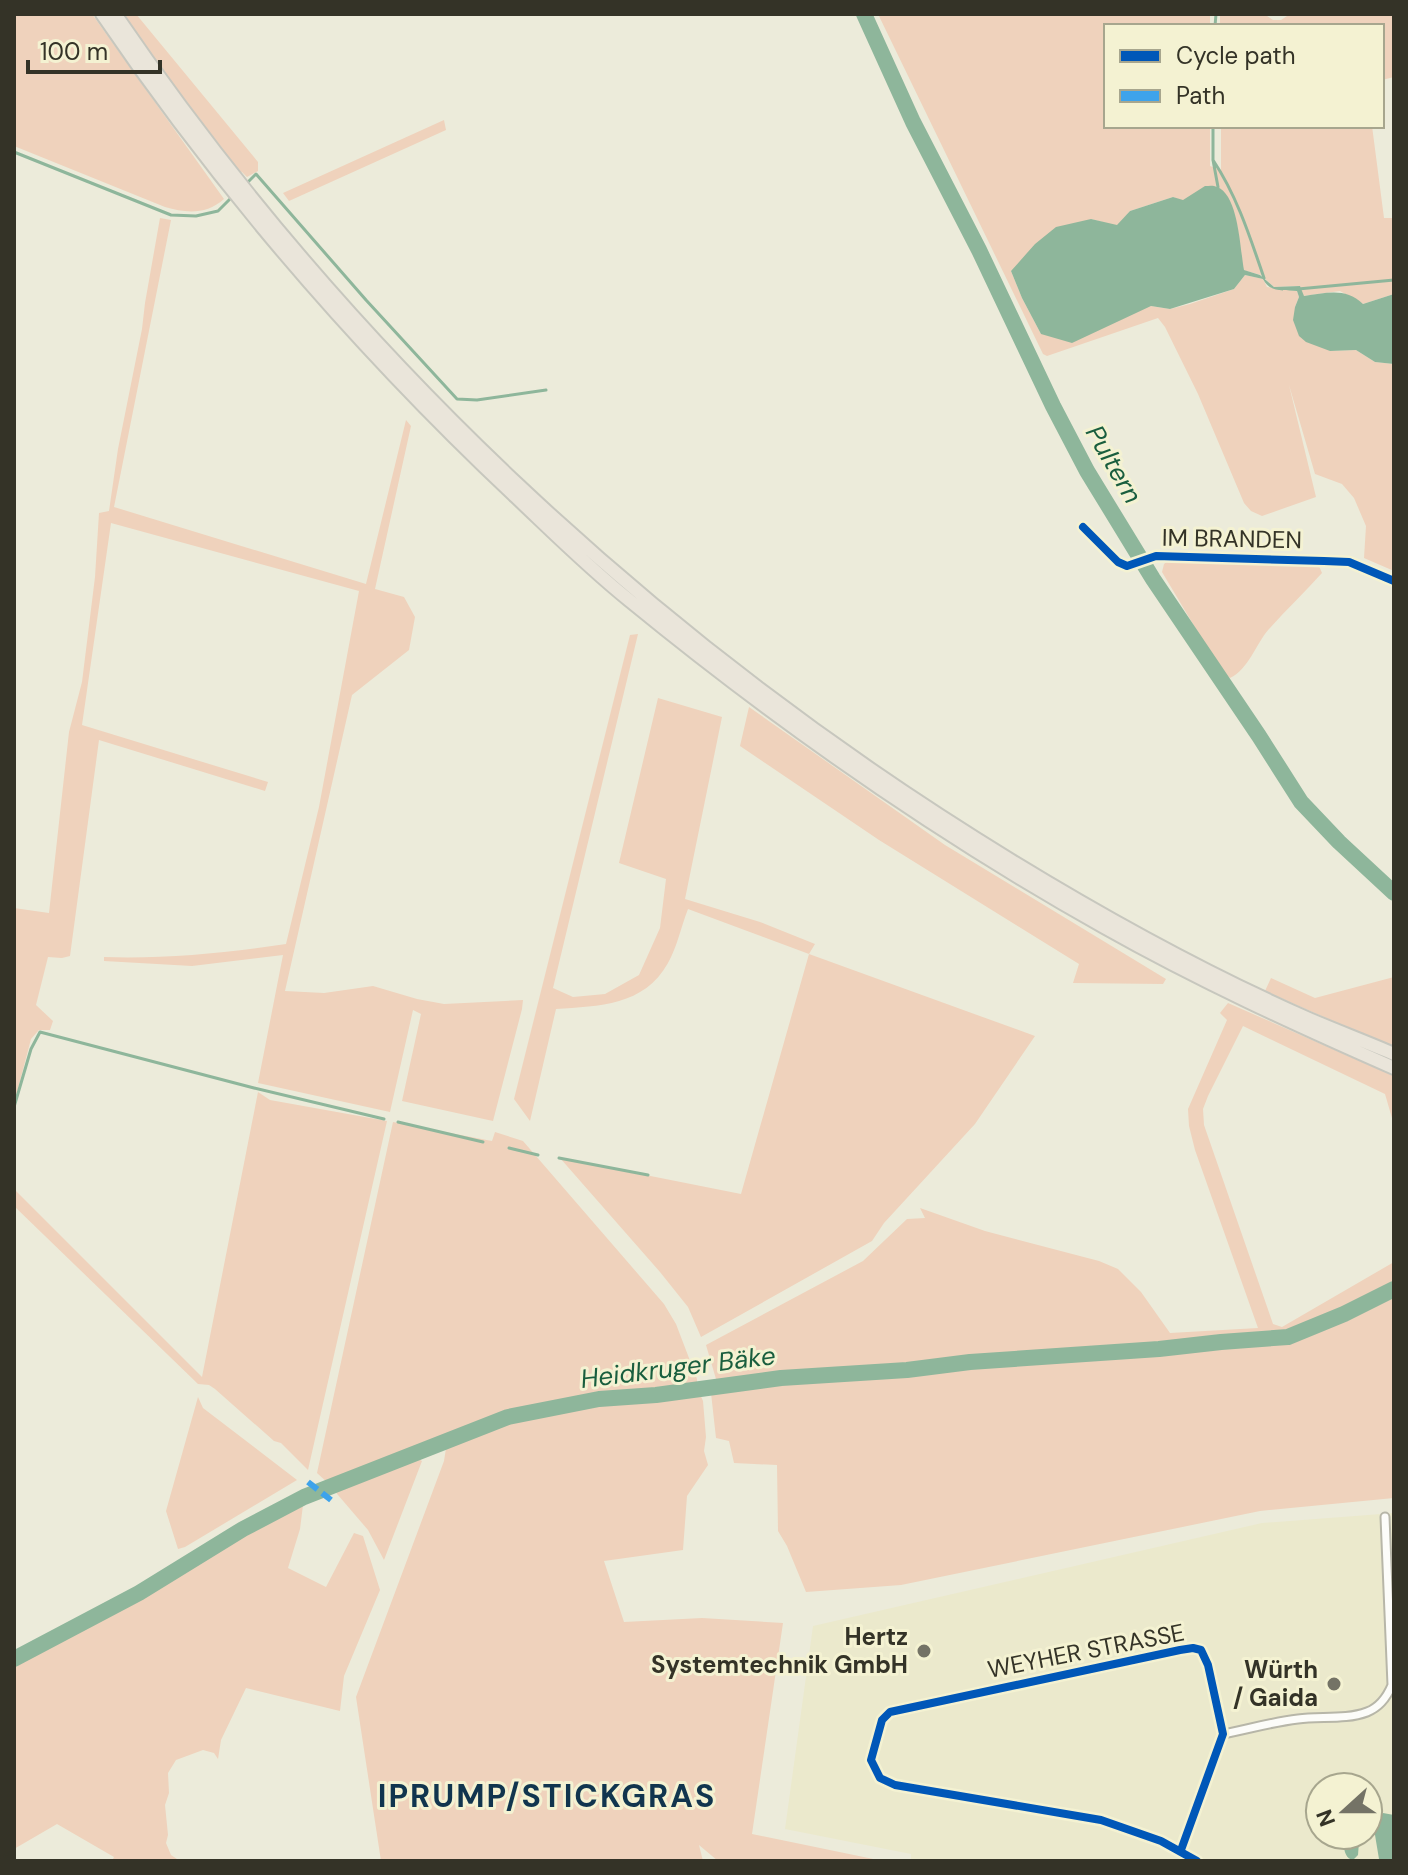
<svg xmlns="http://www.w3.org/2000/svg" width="1408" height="1875" viewBox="0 0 1408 1875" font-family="'DM Sans',sans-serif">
<rect width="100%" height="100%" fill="#ecebda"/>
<path fill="#ebe9cc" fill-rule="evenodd" d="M1394,1513v348h-483v-7l-126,-25 28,-203 449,-103zM1320,1787h48v48h-48z"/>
<path fill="#efd2bc" d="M14,14h78l132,185c-18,16 -38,14 -59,8l-151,-61z
M122,14h14l122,148v9l-11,6 -5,-5 -4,-1 -51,-66z
M878,14h332v12h-104v100h104v40l11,4v-44h151l12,92h10v76l-31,10 -23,-13 -37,5 -3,-10 -26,1 -13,-12 -18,-5 -6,-46 -64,-27 -43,14 -13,15 -26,-7 -80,52 11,27 19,36 110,-28 19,3 20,-5 44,-15 11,-14 18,4 4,8 30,4 2,6 -4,10 35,44 26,-1 19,12 19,2v207l-30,-13 2,-32 -12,-28 -12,-14 -27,-10 -26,-89 27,112 -54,19 -11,-5 -7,-8 -46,-109 -33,-67 -7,-9 -111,38 -4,-2z
M1220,14h44l9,6h8l9,-6h104v63l-12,3v-54h-162z
M444,120l2,10 -157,71 -6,-8z
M160,218l11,2 -57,287 252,77 40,-164 5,6 -36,163 29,8 11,20 -6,33 -57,45 -67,296 39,2 49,-7 44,13 27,5 79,-4 -1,9 -29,112 -91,-20 19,-87 -8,-4 -23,102 -132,-29 25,-128 -91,11 -88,-5v-4c61,2 122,-4 182,-13l33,-137 40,-216 -248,-68 -29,202 186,57 -3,9 -166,-51 -29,216 -8,2 -14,-1 -12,48 17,16 -3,9h-11l-8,9 -17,65v-196l35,5 20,-181 13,-50 13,-105 4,-64 10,-2 9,-62 24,-120 3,-26z
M1178,559l141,7 3,7c-17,19 -36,37 -53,56 -14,16 -20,40 -39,49l-9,-7 -59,-99 2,-8 5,-4z
M638,634l-85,354 20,9 32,-3 34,-19 21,-47 6,-49 -47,-16 39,-165 64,19 -37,182 75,23 55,22 -6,10 226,82 -60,88 -91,99 -12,18 -171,96 -13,-30 -28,-35 -100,-114 181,36 68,-240 -121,-45c-7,18 -11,38 -20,54 -24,43 -69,43 -112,46l-26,112 -16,-22 116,-464z
M749,707l196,138 221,134 -3,5 -90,-1 6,-19 -200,-124 -139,-94z
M1394,977v71l-129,-57 6,-13 44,20z
M1228,1003l166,73v49l-9,-31 -142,-68 -35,70 -5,13 1,16 69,199 9,3 112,-65v236l-134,13 -359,74 -95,7 -19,-46 -9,-15 -1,-66 -43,-2 -5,-22 -13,-3 -5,-45 69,-13 126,-8 78,-9 175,-13 52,-6 61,-4 -1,-3 -110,11 -343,25 -103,12 1,-6 -10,-34 157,-84 44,-42 18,-1 -5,-10 65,23 114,30 19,8 23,23 29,41 88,-5 -63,-178 -6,-24 -1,-17 39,-89 -7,-7z
M258,1092l12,8 117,21 -79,349 -27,-27 -7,-2 -59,-52 -6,-4 -11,-1 -184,-178v-17l188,188z
M393,1122l99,19 3,-9 28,9 141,163 12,20 21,55v9l-101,9 -86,17 -181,70 -12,-11z
M699,1392l4,9 3,36 -2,14 4,14 -21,31 -4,54 -79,11 20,61 78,-4 81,5 -31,211 131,27h-165l-19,-16 4,16h-322l-25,-164 88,-236 3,-19 61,-24 90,-18z
M198,1397l5,11 94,72 -112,67 -7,2 -12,-38z
M413,1456l9,5 -38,99 -16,-30 -36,-42z
M304,1497l-4,32 -12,39 38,19 28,-54 9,3 17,54 -36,86 -4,35 -94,-23 -25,52 -3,19 -4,-6 -11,-3 -27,10 -8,13 1,20 -4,12 3,30 -2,8 5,12 9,6h-68l2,-4 -57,-33 -43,25v-188l127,-68 103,-64z"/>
<path fill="#8eb69b" d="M1205,186c4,0 8,-1 12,1 22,8 23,63 27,83l16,5 14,12 26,-1 4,10c22,-3 42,-9 59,8l31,-10v70l-19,-2 -19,-12 -26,1 -24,-9 -7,-6 -6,-16 2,-13 4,-10 -2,-6c-14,-1 -27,2 -34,-12l-18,-4 -11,14 -64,20 -19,-3 -79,37 -31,-9 -19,-36 -11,-27 24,-27 21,-17 35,-8 26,6 13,-14 43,-14 10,3z
M1383,1813l11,2v46h-15v-2l-4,-24v-16z
M1349,1835h6l4,7 -1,13 -5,5c-9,-2 -10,-13 -8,-21z"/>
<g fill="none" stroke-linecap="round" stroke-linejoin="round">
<path stroke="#8eb69b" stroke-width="3" d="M1215,26l1,-12
M1213,126v34l5,27
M14,152l157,63 25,1 22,-5 15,-15
M1213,160c24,36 37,77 51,118
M247,183l9,-9 110,126 91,99 20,1 69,-10
M1298,289l96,-9
M14,1107l17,-58 9,-17 214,56 130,31
M398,1122l85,20
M509,1148l29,7
M559,1158l89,17"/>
<path stroke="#8eb69b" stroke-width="16" d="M864,14l49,108 66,128 74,156 34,65 66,108 106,157 42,66 38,40 55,51
M14,1659l125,-66 104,-64 61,-32 204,-80 91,-18 57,-4 125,-17 126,-8 63,-8 189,-13 62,-7 67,-5 56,-23 50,-25"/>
<defs>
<path id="street" d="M1083,527l35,35 9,4 29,-10 168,5 25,1 45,19
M1223,1734c25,-5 50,-12 75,-15 22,-3 48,1 69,-7 13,-5 20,-15 25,-27l-7,-168
M1181,1850l42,-116 -15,-69 -7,-15 -8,-2 -13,2 -290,62 -8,8 -11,40 9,18 15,7 206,35 60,21 36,20"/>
<path id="highway" d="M102,14c119,175 260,338 414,483 37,35 73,71 113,103 149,122 307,233 475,327 94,53 192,98 290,141
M115,14c234,343 543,631 897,847 95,58 195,113 297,158 28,12 57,23 85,35"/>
</defs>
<use href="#street" stroke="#b7b6a8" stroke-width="11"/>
<use href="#highway" stroke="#c7c7be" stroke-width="16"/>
<use href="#street" stroke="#fcfcf9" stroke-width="7"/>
<use href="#highway" stroke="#eae5da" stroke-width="12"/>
<path stroke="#3ea3eb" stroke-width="6" stroke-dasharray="12 6" stroke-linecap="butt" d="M308,1482l23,18"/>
<defs>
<path id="cycleway" d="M1083,527l35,35 9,4 29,-10 168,5 25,1 45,19
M1181,1850l42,-116 -15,-69 -7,-15 -8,-2 -13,2 -290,62 -8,8 -11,40 9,18 15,7 206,35 60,21 36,20"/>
</defs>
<use href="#cycleway" stroke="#f4f2d2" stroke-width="13"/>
<use href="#cycleway" stroke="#0057b8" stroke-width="8"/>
</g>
<g fill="#747366" stroke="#f4f2d2" stroke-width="3">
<circle cx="924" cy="1651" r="8"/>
<circle cx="1334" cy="1684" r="8"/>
</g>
<g text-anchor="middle" stroke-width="6" stroke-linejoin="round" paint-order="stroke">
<g font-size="24" fill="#343327" stroke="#f4f2d2">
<text transform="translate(1232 539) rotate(1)" y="8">IM BRANDEN</text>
<text transform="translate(1086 1651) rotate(-11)" y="8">WEYHER STRASSE</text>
</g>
<g font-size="24" font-weight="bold" fill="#343327" stroke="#f4f2d2" text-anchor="end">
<text x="908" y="1645">Hertz<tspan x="908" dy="28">Systemtechnik GmbH</tspan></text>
<text x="1318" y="1678">Würth<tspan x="1318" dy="28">/ Gaida</tspan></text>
</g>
<g font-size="26" font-style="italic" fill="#195e3e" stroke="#f4f2d2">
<text transform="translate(1114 464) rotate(60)" y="9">Pultern</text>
<text transform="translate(678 1367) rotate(-7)" y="9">Heidkruger Bäke</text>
</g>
<g font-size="32" font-weight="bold" letter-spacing="2" fill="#11354e" stroke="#f4f2d2">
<text x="547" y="1807">IPRUMP/STICKGRAS</text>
</g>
</g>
<rect width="1408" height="1875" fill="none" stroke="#343327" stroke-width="32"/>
<rect x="1104" y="24" width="280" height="104" fill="#f4f2d2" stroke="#a7a68e" stroke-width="2"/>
<rect x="1120" y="50" width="40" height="12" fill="#0057b8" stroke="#a7a68e" stroke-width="2"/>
<text x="1176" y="64" font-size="24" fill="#343327">Cycle path</text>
<rect x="1120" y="90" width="40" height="12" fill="#3ea3eb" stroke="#a7a68e" stroke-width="2"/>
<text x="1176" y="104" font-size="24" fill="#343327">Path</text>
<g transform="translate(1344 1811) rotate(249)"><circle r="38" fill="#f4f2d2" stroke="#a7a68e" stroke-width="2"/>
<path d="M0-6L14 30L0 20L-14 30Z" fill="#747366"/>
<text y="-12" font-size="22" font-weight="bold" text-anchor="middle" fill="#343327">N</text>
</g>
<path d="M28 60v12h132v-12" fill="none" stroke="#343327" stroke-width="4"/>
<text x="40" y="60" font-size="24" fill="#343327" stroke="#f4f2d2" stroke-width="6" paint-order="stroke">100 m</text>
</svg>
